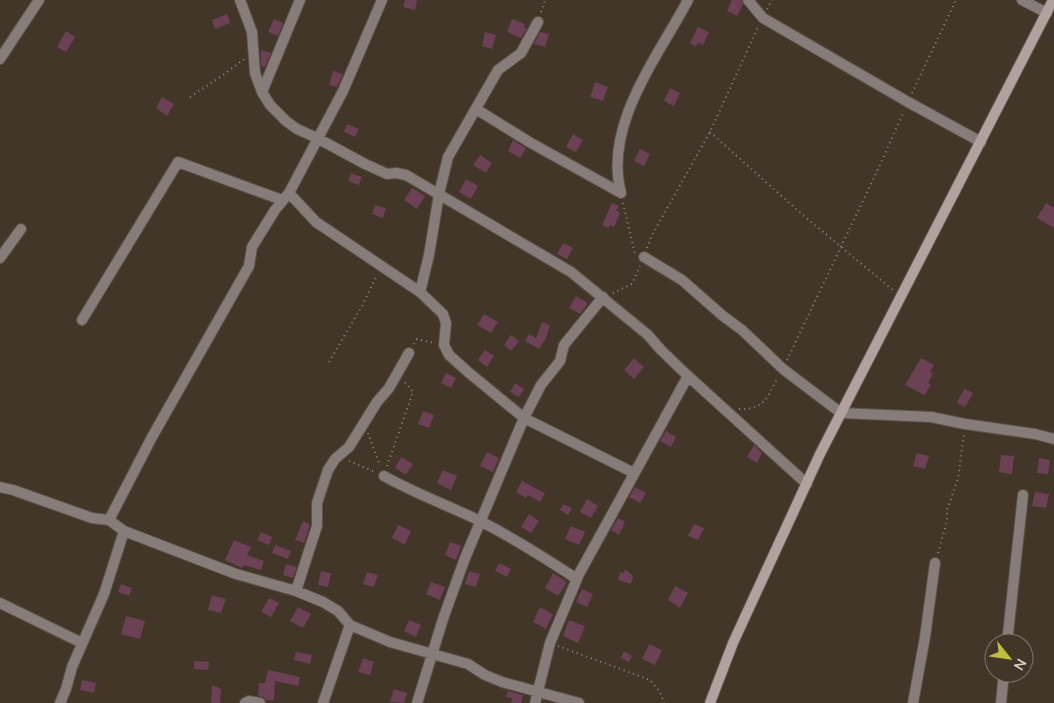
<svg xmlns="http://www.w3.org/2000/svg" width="1054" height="703" viewBox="0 0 1054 703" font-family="'Nunito Sans',sans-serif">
<rect width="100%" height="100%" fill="#413628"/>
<path fill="#6c4155" d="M405,0h12l-2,10 -12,-3z
M732,0h9l2,4 -6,12 -10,-5z
M227,14l3,9 -15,6 -3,-9z
M274,19l9,4 -5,13 -10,-4z
M512,19l13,5 -1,4h3l-6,10 -14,-6z
M698,27l11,5 -6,13 -5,-2 -2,4 -6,-4z
M66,31l9,6 -9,15 -9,-5z
M485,32l11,3 -4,14 -10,-3z
M540,32l9,2 -4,13 -11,-3z
M261,50l10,3 -6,14 -4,-1z
M333,71l10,3 -6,13 -8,-2z
M595,82l13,5 -5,14 -13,-4z
M670,88l10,5 -6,13 -10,-5z
M162,97l12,7 -7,12 -11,-8z
M347,124l12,5 -4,8 -11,-5z
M573,134l10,6 -7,12 -10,-5z
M513,140l13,8 -6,10 -12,-7z
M640,149l10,5 -6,12 -10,-5z
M480,155l12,8 -6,10 -13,-8z
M351,173l11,4 -3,8 -11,-4z
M466,179l12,7 -7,13 -12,-7z
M412,188l13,8 -8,13 -13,-9z
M612,203l7,3 -3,5 4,2 -6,14 -4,-2 -2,3 -6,-3z
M1046,203l8,5v20l-17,-10z
M375,205l11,3 -3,10 -11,-4z
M563,243l10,5 -6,11 -10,-5z
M576,296l12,7 -8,11 -11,-6z
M484,314l14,8 -7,11 -14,-8z
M542,322l8,3 -4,13 -7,11 -14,-8 4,-7 7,4z
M511,335l8,6 -8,10 -7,-6z
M485,350l9,6 -7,11 -9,-7z
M634,358l10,9 -10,12 -10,-9z
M921,358l13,7 -4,7 3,2 -5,9 3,1 -6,11 -20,-10z
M446,373l10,5 -5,10 -10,-5z
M515,383l9,6 -5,8 -9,-5z
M964,389l9,4 -8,14 -8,-4z
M423,411l11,4 -5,13 -11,-4z
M666,431l10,6 -5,10 -11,-6z
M754,445l8,8 -5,10 -10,-6z
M487,452l12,6 -6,14 -13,-6z
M917,453l12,3 -4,13 -12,-3z
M1001,455l13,1 -2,18 -13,-2z
M401,457l12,7 -7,11 -11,-7z
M1039,458l11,2 -2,14 -11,-1z
M443,470l14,6 -6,14 -14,-7z
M522,481l23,12 -5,9 -12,-7 -2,3 -10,-6z
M635,487l11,6 -6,10 -11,-6z
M1035,492l14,2 -3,14 -14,-2z
M587,499l11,7 -7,12 -11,-6z
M563,504l9,4 -4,7 -8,-5z
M529,514l10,7 -8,12 -10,-6z
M618,518l7,4 -6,13 -8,-5z
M303,521l7,3 -6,19 -9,-3z
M694,524l10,4 -6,12 -10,-4z
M398,525l13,6 -6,14 -13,-7z
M571,526l14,6 -6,13 -14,-6z
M261,532l11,5 -3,8 -12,-5z
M234,540l17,7 -4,8 17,6 -3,9 -17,-5 -2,3 -17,-8z
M450,542l11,4 -5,14 -11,-5z
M275,545l16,6 -3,8 -16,-6z
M499,563l12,6 -4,8 -12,-6z
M286,564l11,3 -4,11 -10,-3z
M625,569l8,7 -2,8 -13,-4 2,-8 4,1z
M321,571l10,2 -3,14 -10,-2z
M469,571l11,3 -4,13 -11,-3z
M367,572l11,3 -4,12 -11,-3z
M553,573l14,9 -9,14 -13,-8z
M431,582l14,5 -5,13 -14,-6z
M121,584l11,4 -3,8 -11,-4z
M675,586l13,7 -8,15 -12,-8z
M582,589l11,5 -6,13 -11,-5z
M212,595l14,4 -5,14 -13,-3z
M269,598l10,5 -8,14 -10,-5z
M298,607l13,7 -8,14 -13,-7z
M540,607l13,7 -7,15 -13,-7z
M126,616l19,5 -5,18 -19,-5z
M409,620l12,5 -5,12 -12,-6z
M569,620l16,6 -7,17 -15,-7z
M649,644l13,6 -7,15 -13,-6z
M624,651l8,5 -3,6 -8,-4z
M296,652l16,3 -2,9 -16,-4z
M363,658l11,4 -4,13 -12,-3z
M194,661l15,1 -1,8 -14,-1z
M268,670l32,7 -2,9 -23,-5 -1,19h-8l-2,-3 -6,-1 1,-13h6z
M82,680l14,3 -2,10 -14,-3z
M212,685l9,4 -1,14h-9z
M394,689l13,4 -3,10 -14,-1z
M508,691l15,4 -2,8h-10l1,-5 -6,-1z"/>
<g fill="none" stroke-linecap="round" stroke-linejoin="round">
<defs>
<path id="minor" d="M240,0l12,32 3,41 7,19 8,13 16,16 11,8 20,9 48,26 22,10 9,-1 10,2 165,97 77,63 13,15 27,26 119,108
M748,0l15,18 145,84 73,40
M1022,0l25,13
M0,59l39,-59
M262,92l38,-92
M476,109l55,34 90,50
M289,193l27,29 104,70 23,22 3,9 -2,22 5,10 19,17 56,46 110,55
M621,193c-18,-68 37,-136 67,-193
M644,257l38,23 41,36 19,14 41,39 58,44 90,4 34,7 70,10 19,5
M0,258l21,-29
M420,292l9,-37 10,-61 9,-37 50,-87 23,-17 17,-31
M82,320l96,-158 104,38
M384,476c30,17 63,29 94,44 34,17 67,38 99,59
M0,487l13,3 79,28 17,2 15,11 112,43 60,17 27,11 15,9 12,14 40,17 78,22 17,11 17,7 77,21
M109,520l43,-83 97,-171 3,-19 23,-37 14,-17 54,-102 39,-91
M296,591l21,-65v-23l11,-33 7,-11 14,-12 28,-45 12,-14 20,-35
M0,603l82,40
M1007,643l16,-148
M60,703l6,-14 6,-22 32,-73 20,-63
M245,703l4,-2 11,2
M323,703l27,-78
M417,703l26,-84 22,-61 59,-140 17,-33 19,-24 4,-16 39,-48
M535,703l15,-60 29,-69 109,-198
M913,703l12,-66 10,-74
M1001,703l3,-30"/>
<path id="secondary" d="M710,703l23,-60 87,-189 233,-454"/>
</defs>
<use href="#minor" stroke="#5d5245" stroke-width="12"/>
<use href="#secondary" stroke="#5d5245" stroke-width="12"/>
<path stroke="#938a7f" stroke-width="2" stroke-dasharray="1 4" stroke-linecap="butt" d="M767,9l5,-9
M541,12l4,-12
M912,93l44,-93
M190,97l36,-24 18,-14
M710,132l94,84 90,75
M623,203l12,51
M647,248l4,-11 59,-105 48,-105
M613,293l19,-9 8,-18
M414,344l3,-5 17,4
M787,360l93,-195 24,-54
M329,362l33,-56 15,-31
M739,409c26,1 28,-12 39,-32
M368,433l12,33
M349,461l26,11
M387,466l26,-74 -9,-11
M938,553l9,-32v-11l11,-31 6,-45
M558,646l92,34 10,12 4,11"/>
<use href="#minor" stroke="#867c7a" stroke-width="10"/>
<use href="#secondary" stroke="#b1a29f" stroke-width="10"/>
</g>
<g transform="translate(1009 658) rotate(120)"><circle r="24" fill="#413628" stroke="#7e7569"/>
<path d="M0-4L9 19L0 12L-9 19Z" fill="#c0be40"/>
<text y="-8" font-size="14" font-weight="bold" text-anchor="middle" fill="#dad3ca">N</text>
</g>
</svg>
